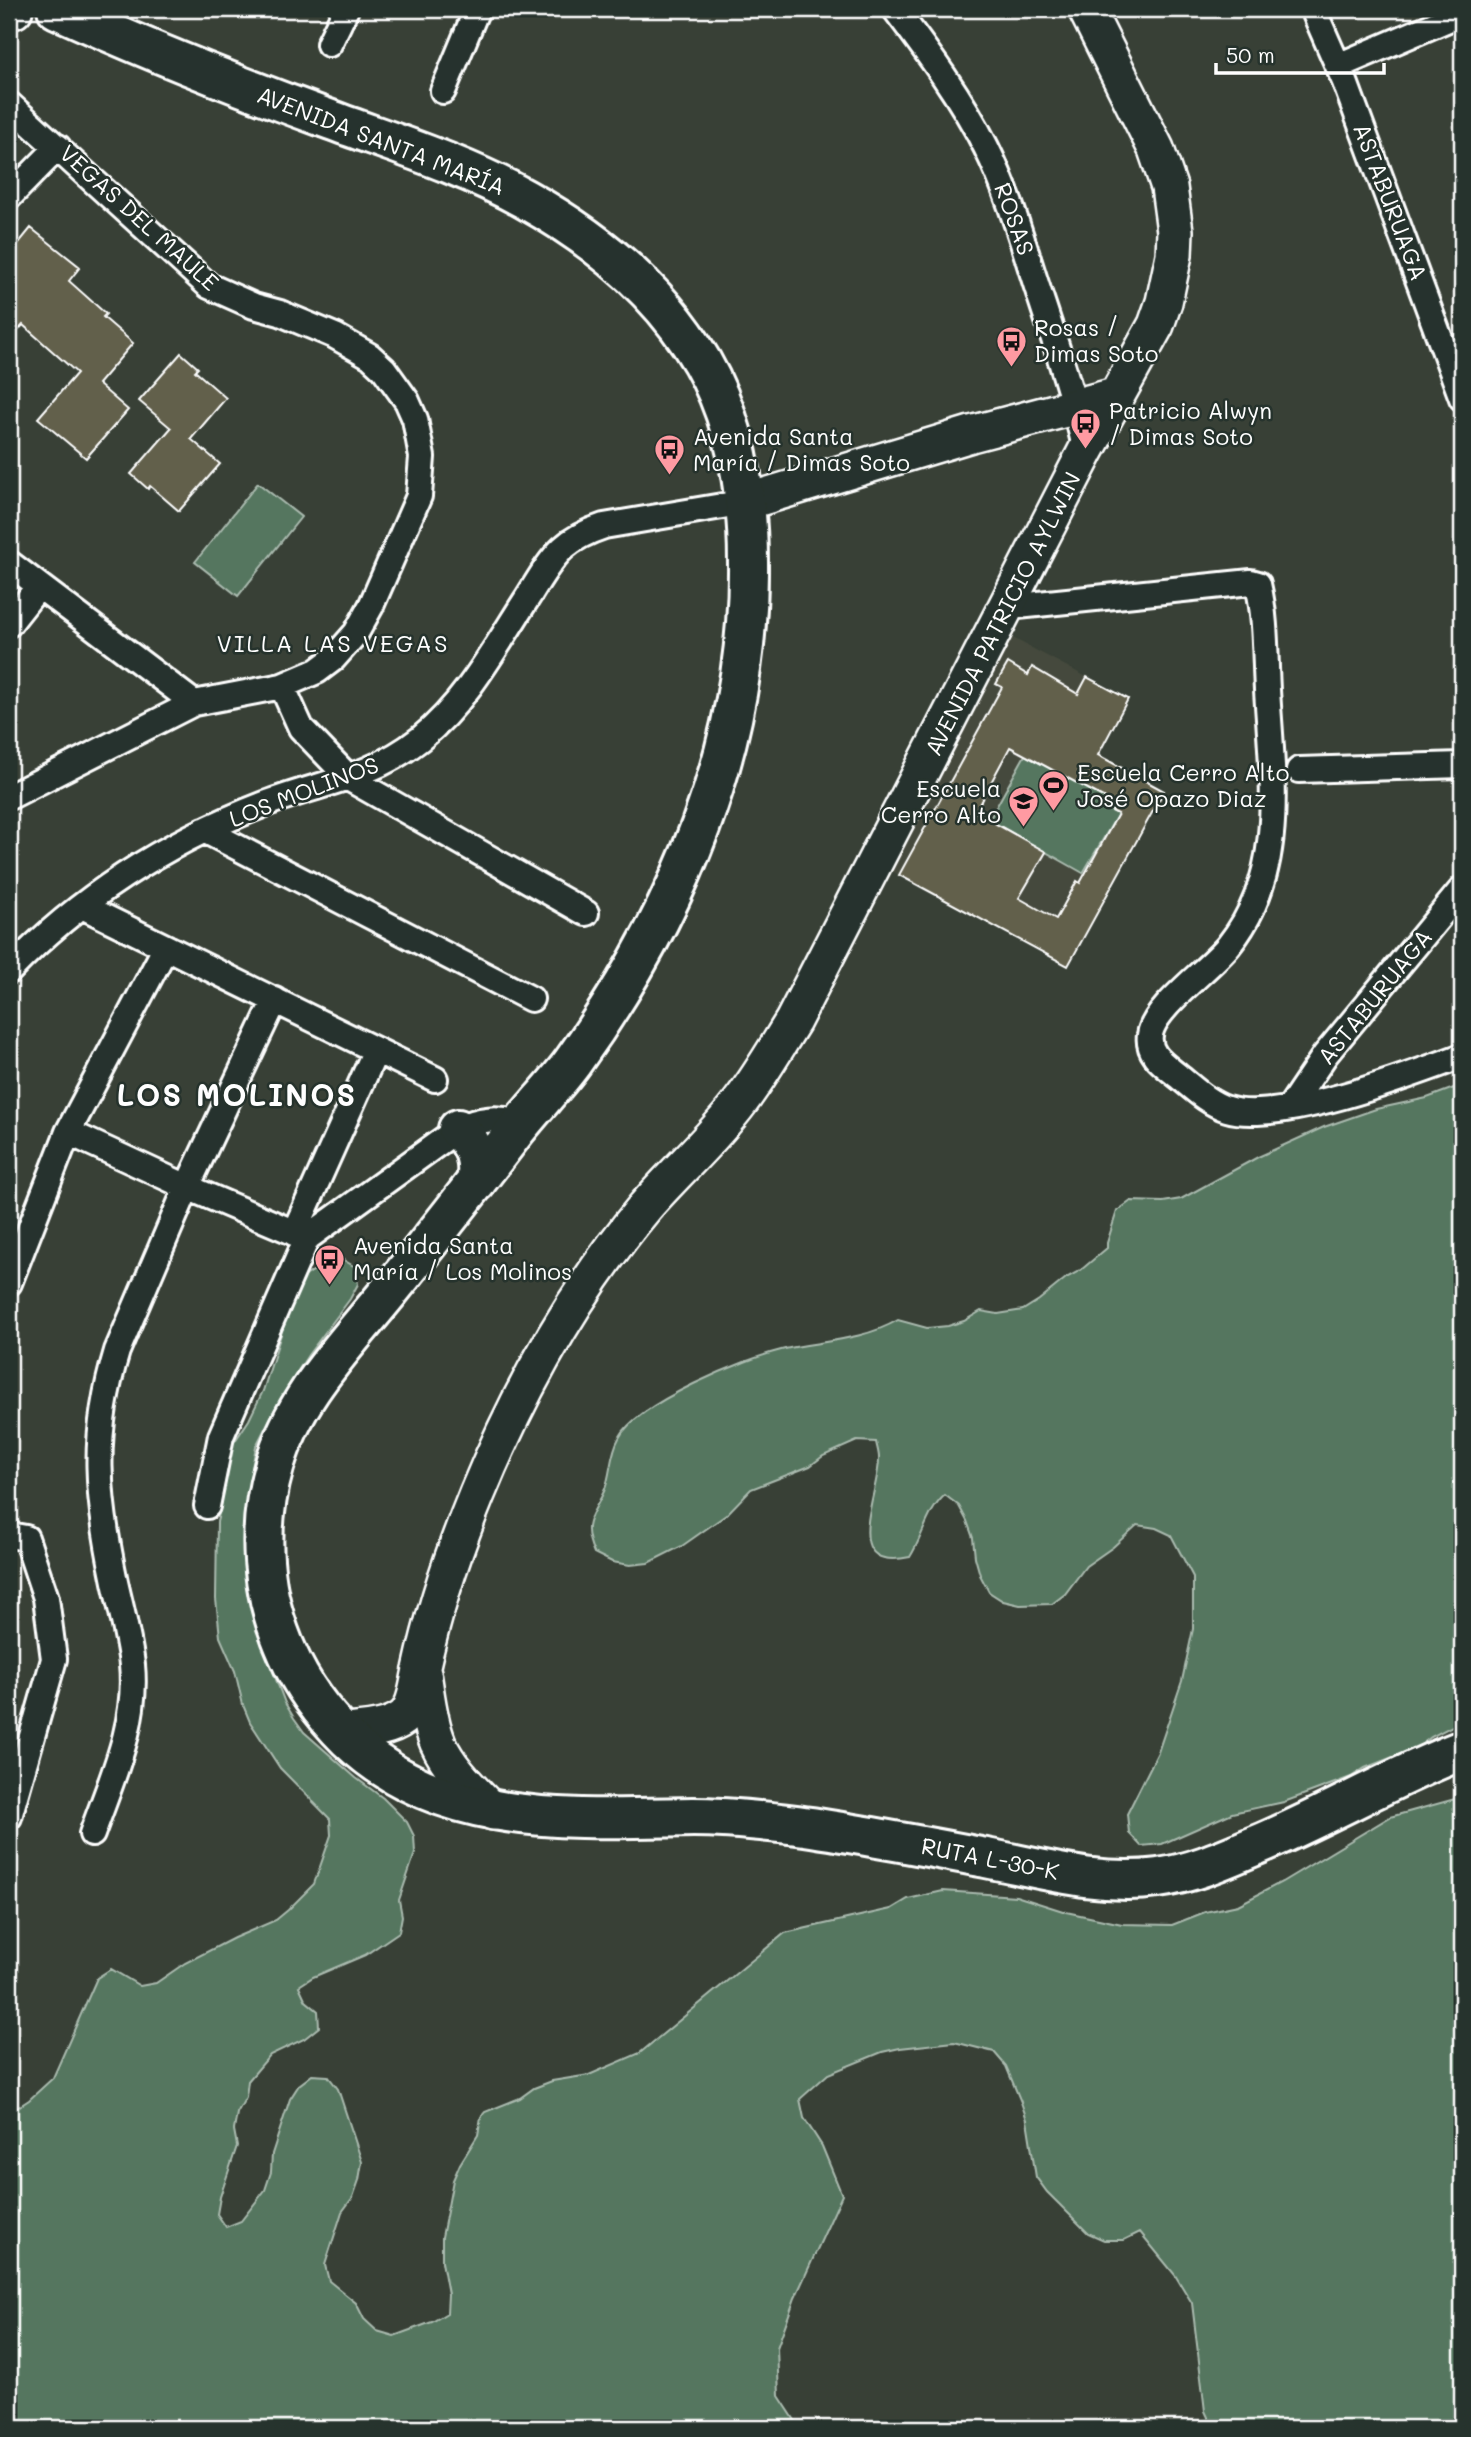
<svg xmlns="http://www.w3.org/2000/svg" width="1471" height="2437" viewBox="0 0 1471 2437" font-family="Mali,sans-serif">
<rect width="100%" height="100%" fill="#384036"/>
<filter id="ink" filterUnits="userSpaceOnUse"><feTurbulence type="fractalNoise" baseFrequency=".0143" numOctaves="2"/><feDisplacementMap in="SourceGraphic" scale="14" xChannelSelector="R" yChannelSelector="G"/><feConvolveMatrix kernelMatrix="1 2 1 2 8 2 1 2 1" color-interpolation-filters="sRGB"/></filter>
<g filter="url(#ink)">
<path fill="#454a3d" d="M1011,637l117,62 -29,57 65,35 -96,175 -184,-99z"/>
<path fill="#55765f" stroke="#aabaaf" stroke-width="2" d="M258,483l43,34 -63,79 -43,-34z
M1025,755l91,49 -4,7 6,3 -35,59 -94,-53z
M1462,1085v636l-31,16 -13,10 -53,21 -14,9 -67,25 -52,11 -70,31 -21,2 -12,-13 -2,-19 31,-62 24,-71 11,-52v-52l-22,-42 -15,-7 -19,-3 -24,22 -27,19 -21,28 -13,10 -32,1 -17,-4 -14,-9 -9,-17 -5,-18 -2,-19 -6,-17 -8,-15 -14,-11c-18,16 -22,42 -35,62 -73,16 -30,-64 -31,-99 0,-5 -2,-11 -3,-16l-19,-1 -34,15 -13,10 -59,23 -25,26 -44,31 -34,17 -18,2 -18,-3 -18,-9c-14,-32 -1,-36 11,-64 6,-16 5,-35 14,-51 18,-35 127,-80 166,-89 38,-8 79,-9 113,-29l29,8 21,-2 16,-5 17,-10 17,3 25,-4 16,-10 27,-22 15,-8 26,-22v-5l10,-32 14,-10 32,1 18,-3 77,-42 66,-30 52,-18 51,-11z
M342,1259l13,8 3,17 -8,15 -42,56 -28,44 -24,47 -9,50 -3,49 4,33 19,78 18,47 9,15 10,14 52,46 27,20 24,24 7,14 1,17 -16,47 3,16 -3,16 -34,23 -52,22 -14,9 7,15 12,10 1,16 -15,12 -34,16 -22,26 -2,16 -9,16 -3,17 3,16 -17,51 -3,17 9,13 15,-6 24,-31 6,-18 1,-18 18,-55 9,-14 13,-10 16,1 10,13 24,73 -3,18 -6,17 -11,15 -17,53 4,16 27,22 8,16 13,12 17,5 38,-14 15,-9 1,-19 -6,-32v-25l11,-57 7,-16 18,-29 3,-18 4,-5 35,-14 14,-10 18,-7 37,-6 51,-22 145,-120 106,-24 17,-10 35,-8 73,5 50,16 56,12 50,1 33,-13 33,-7 44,-23 108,-65 72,-20v631h-249l-8,-17 -13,-108 -17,-28 -35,-43 -16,8h-20l-16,-7 -41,-41 -11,-15 -9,-57 -6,-18 -15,-36 -12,-14 -40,-10 -54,6 -18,4 -54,22 -28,25 4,19 18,28 20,49 -47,103 -18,50 2,48 21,32h-791v-315l20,-13 24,-22 44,-100 14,-9 29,17 16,-3 29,-20 49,-25 42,-18 12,-10 26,-26 17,-49 -1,-16 -50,-51 -30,-46 -7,-17 -8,-34 -15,-34 -4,-38 1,-77 5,-21v-19l9,-35 18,-27 14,-29 35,-110 27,-18z"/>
<path fill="#62604c" stroke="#fff" stroke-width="2" fill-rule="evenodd" d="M31,228l49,39 -11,14 37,33 -3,3 30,26 -35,41 30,26 -42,48 -48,-40 39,-45 -54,-48 -14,16v-86z
M181,353l17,15 -3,3 31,27 -35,41 29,25 -41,47 -29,-25 -2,3 -17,-15 40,-46 -32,-27z
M1008,663l20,12 4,-8 46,27 9,-17 41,22 -30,56 66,36 -96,175 -169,-91 103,-188 -6,-3zM1010,747l106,57 -4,7 6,3 -38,69 -3,-2 -21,38 -37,-21 27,-46 -71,-40z"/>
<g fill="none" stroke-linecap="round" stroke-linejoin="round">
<defs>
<path id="street" d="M895,9c33,44 66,88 91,138 22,44 36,93 51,140 18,55 36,108 49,164
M1313,9l32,73 117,316
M329,44l17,-35
M1338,66l124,-53
M443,91l34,-82
M9,104l200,182 45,20 26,7 55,23 35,20 14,13 23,32 8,18 7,38 -3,39 -48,110 -15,27 -23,26 -16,12 -35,15 -88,17 -185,94
M9,197l49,-50
M9,563l185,140
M1008,607l243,-25 7,2c8,34 7,71 9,106 5,85 21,182 -38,255 -18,23 -76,63 -79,90 -3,20 15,30 28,41 15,12 30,27 49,33 51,16 184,-34 235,-53
M9,624l30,-38
M282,686l19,42 49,51 236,134
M1299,770l163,-5
M204,830l327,169
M82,906l353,173
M9,971c71,-74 160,-130 256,-167 57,-22 104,-25 155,-65 46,-37 75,-91 106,-139 11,-17 22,-38 37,-52 12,-11 26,-17 41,-22l142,-24
M1290,1107l35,-52 137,-166
M68,1132l119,55 120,51
M294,1233l82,-183
M9,1283l59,-151 98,-185
M207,1506l14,-70 86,-198 151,-109c21,-11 40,-12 63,-6
M9,1535l17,3 20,60 8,61 -45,158
M92,1834c19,-54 46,-110 40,-169 -3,-27 -11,-56 -17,-83 -18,-86 -24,-145 2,-231l70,-164 88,-187"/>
<path id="secondary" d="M746,502l225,-68 144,-38
M423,1673c4,24 6,48 15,70 12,27 35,48 55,69
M341,1733c19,-3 46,-3 62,-15 13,-10 14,-32 18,-48 13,-60 33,-120 56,-176 42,-102 98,-203 168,-287 31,-36 68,-68 96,-106 19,-25 35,-53 52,-80l293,-570 70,-126 8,-23 10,-47 1,-24 -6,-44 -13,-38 -70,-140"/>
<path id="primary" d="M9,9h4
M57,9c90,41 181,77 274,111 65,24 133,45 194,79 70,39 136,92 177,163 35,61 46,130 46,201 2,183 -70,353 -176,500 -17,23 -38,44 -56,67 -42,55 -85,110 -129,164 -44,54 -94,104 -113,173 -18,62 -13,128 14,187 14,32 35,60 60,85 93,90 225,80 345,78 35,0 70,4 104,8 64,9 126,21 189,33 57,11 114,28 172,20 35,-5 66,-19 99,-33 69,-29 135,-68 205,-95
M458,1129c17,15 22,32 18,54"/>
</defs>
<use href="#street" stroke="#fff" stroke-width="30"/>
<use href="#secondary" stroke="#fff" stroke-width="40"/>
<use href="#primary" stroke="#fff" stroke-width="44"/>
<use href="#street" stroke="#26332d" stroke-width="24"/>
<use href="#secondary" stroke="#26332d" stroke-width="35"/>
<use href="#primary" stroke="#26332d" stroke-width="38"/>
</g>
</g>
<defs>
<symbol id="bus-pin" viewBox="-11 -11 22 30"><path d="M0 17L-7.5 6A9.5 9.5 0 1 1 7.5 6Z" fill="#ff9aa2" stroke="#26332d"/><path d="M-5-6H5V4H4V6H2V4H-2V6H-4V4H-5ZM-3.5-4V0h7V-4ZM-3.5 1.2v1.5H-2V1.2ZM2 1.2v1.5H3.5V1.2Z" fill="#111"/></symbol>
<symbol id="stadium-pin" viewBox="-11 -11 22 30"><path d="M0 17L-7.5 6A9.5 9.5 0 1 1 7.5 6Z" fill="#ff9aa2" stroke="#26332d"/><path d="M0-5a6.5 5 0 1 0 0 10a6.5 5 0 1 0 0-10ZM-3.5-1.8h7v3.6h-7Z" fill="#111"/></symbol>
<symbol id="school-pin" viewBox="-11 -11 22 30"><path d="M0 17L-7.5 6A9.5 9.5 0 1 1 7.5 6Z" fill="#ff9aa2" stroke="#26332d"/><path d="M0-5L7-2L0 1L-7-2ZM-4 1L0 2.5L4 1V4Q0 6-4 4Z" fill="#111"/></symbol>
</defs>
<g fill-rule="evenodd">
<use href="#bus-pin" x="994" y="324" width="35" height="47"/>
<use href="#bus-pin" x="1068" y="406" width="35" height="47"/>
<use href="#bus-pin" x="652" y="432" width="35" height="47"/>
<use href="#stadium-pin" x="1036" y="768" width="35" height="47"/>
<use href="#school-pin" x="1006" y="784" width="35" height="47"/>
<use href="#bus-pin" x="312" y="1242" width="35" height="47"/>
</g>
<g text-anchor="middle" stroke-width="5" stroke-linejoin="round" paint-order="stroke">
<g font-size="23" fill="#fff" stroke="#26332d">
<text transform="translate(381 141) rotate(21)" y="8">AVENIDA SANTA MARÍA</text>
<text transform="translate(1390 202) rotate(69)" y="8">ASTABURUAGA</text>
<text transform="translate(139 218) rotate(42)" y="8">VEGAS DEL MAULE</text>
<text transform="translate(1014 219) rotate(70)" y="8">ROSAS</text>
<text transform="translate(1003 614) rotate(-63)" y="8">AVENIDA PATRICIO AYLWIN</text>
<text transform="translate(304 792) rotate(-21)" y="8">LOS MOLINOS</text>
<text transform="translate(1375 997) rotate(-51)" y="8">ASTABURUAGA</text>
<text transform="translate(990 1859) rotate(11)" y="8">RUTA L-30-K</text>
</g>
<g font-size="23" fill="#fff" stroke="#26332d" text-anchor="start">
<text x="1034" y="336">Rosas /<tspan x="1034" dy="26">Dimas Soto</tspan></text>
<text x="1109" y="419">Patricio Alwyn<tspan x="1109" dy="26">/ Dimas Soto</tspan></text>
<text x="693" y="445">Avenida Santa<tspan x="693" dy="26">María / Dimas Soto</tspan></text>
<text x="1077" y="781">Escuela Cerro Alto<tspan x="1077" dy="26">José Opazo Diaz</tspan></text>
<text x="1001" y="797" text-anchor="end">Escuela<tspan x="1001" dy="26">Cerro Alto</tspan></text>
<text x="353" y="1254">Avenida Santa<tspan x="353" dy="26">María / Los Molinos</tspan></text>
</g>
<g font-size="24" letter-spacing="2" fill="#fff" stroke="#26332d">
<text x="333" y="652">VILLA LAS VEGAS</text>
</g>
<g font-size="30" font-weight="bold" letter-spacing="2" fill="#fff" stroke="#26332d">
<text x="237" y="1106">LOS MOLINOS</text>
</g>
</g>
<rect width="1471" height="2437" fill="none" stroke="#26332d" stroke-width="35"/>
<rect x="18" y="18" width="1436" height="2402" fill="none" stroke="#fff" stroke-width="2.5" filter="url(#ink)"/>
<path d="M1216 63v10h168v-10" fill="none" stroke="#ffffff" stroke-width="3.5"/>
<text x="1226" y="63" font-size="21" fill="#ffffff" stroke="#26332d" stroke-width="5" paint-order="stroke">50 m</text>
</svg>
